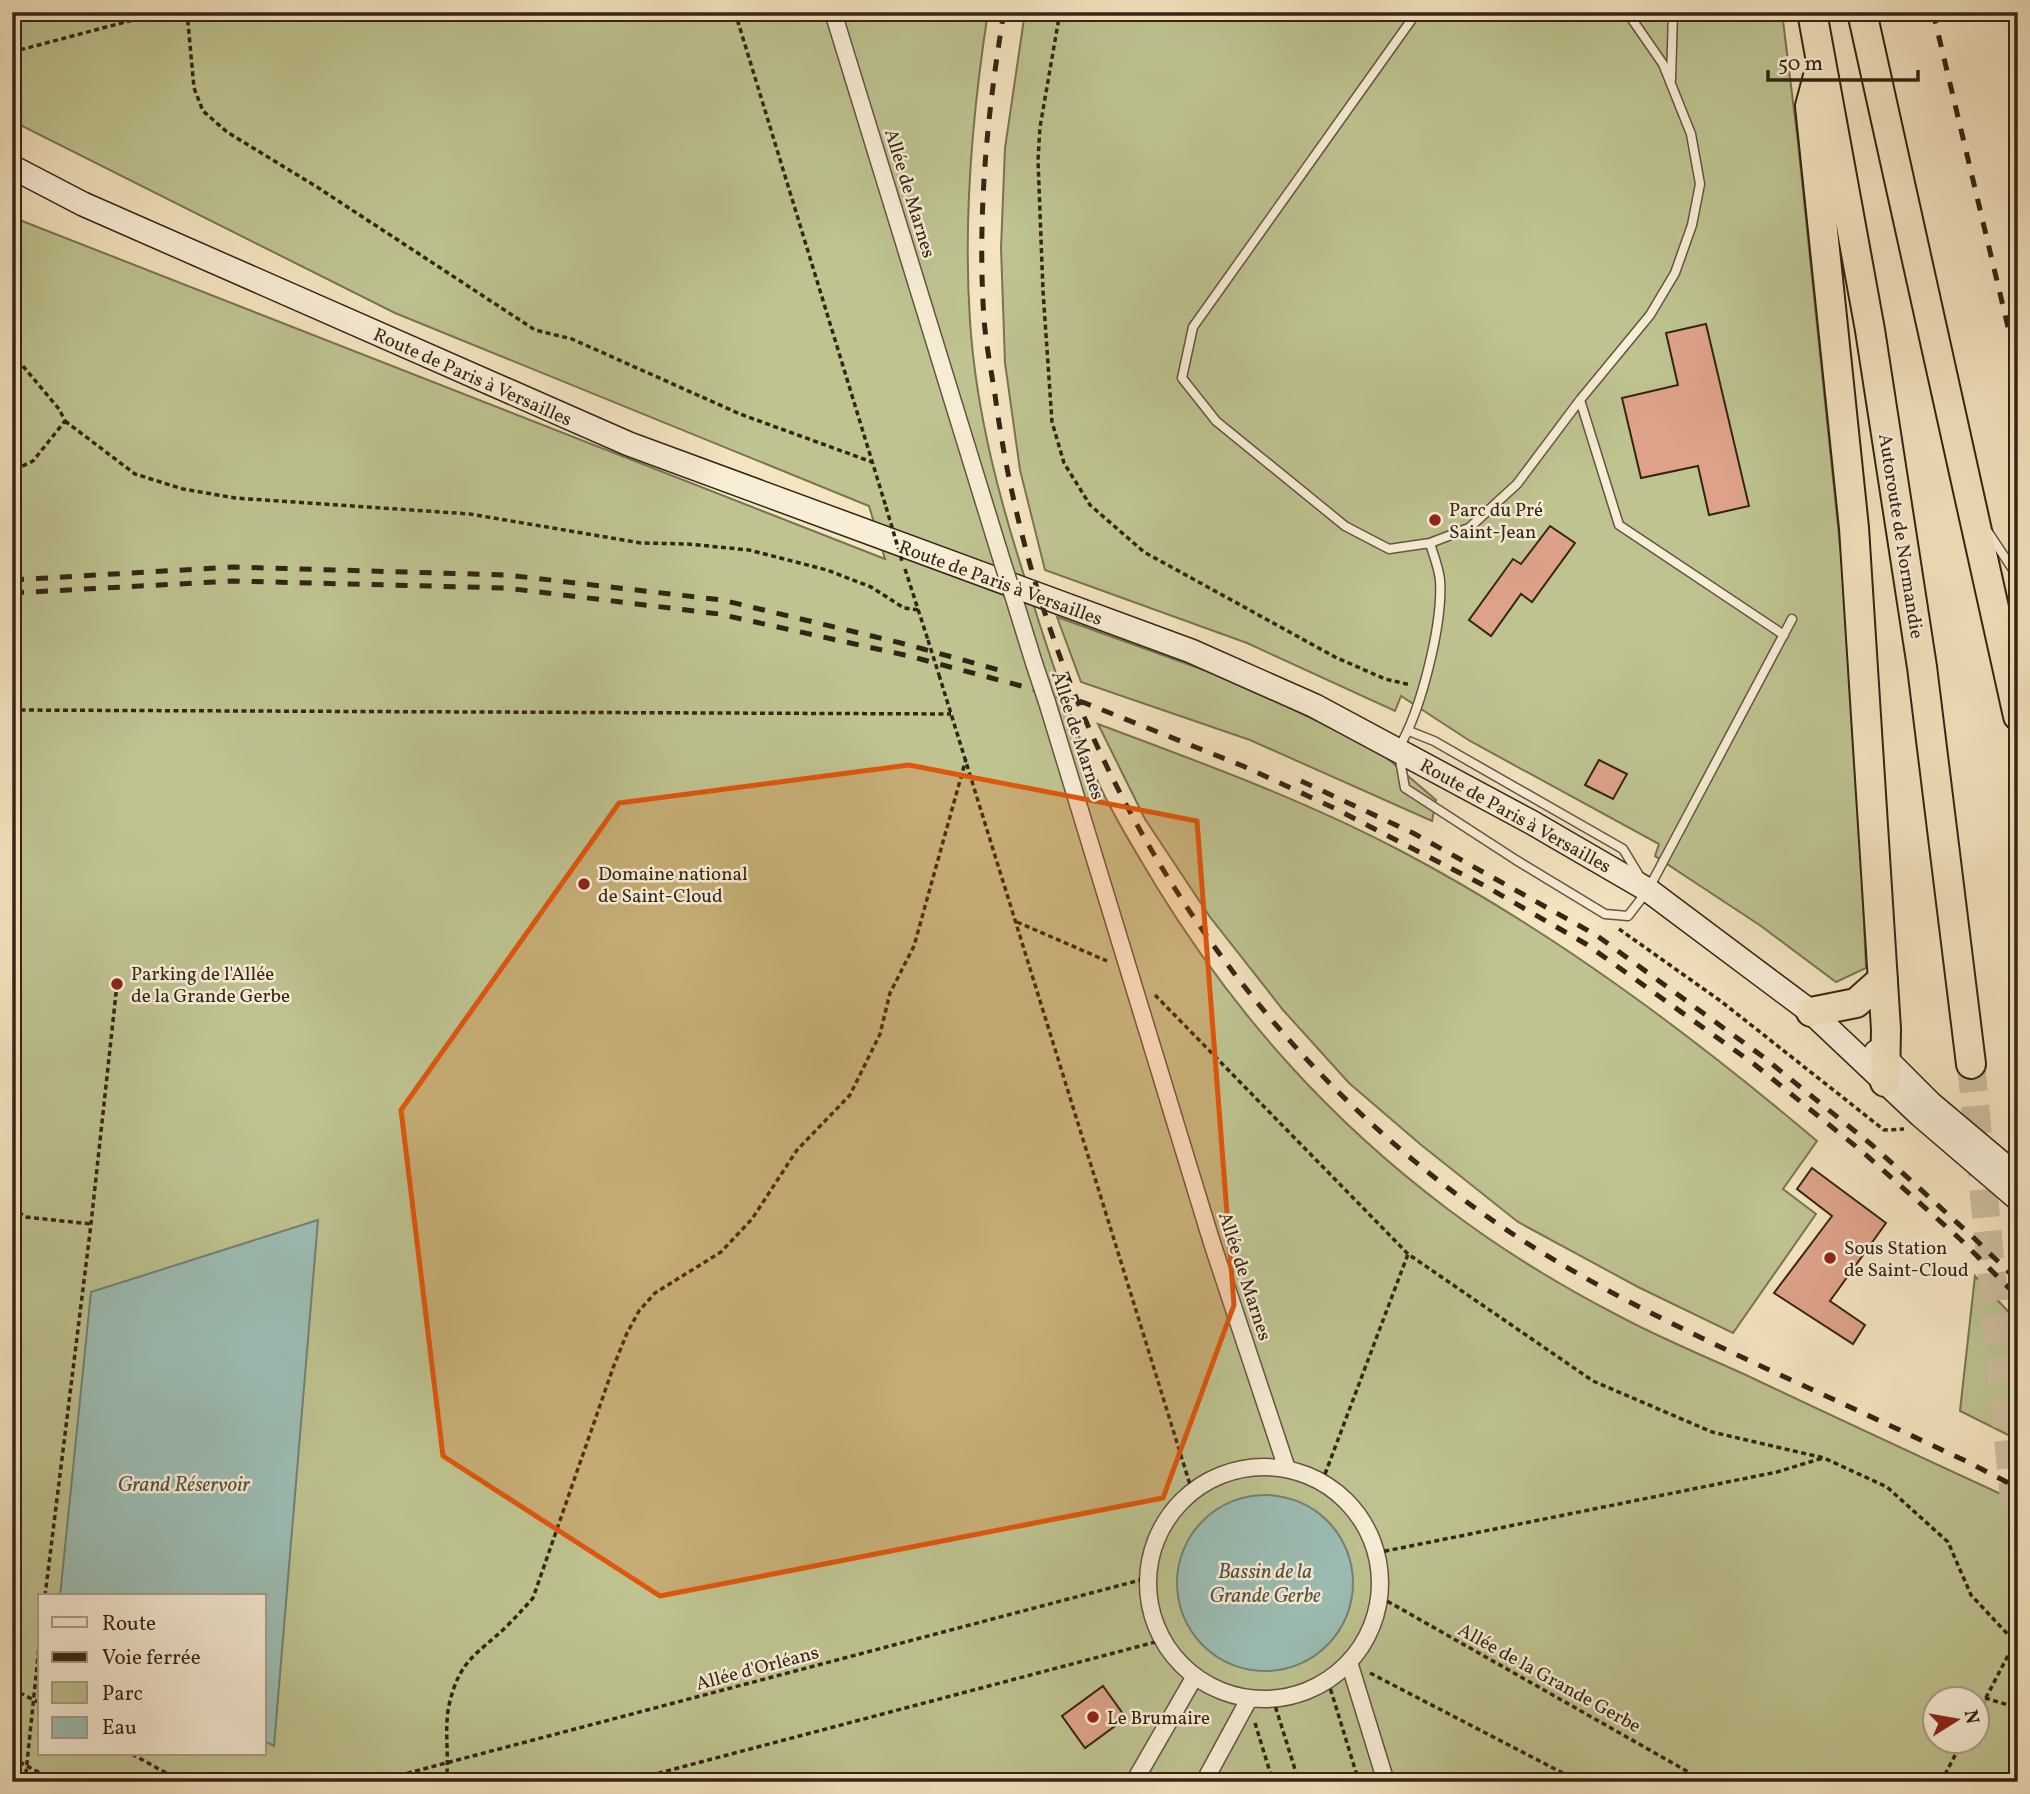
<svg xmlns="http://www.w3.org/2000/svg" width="2030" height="1794" viewBox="0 0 2030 1794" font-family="Vollkorn,serif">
<rect width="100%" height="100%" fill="#f4e4c0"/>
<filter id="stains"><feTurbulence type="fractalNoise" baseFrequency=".00286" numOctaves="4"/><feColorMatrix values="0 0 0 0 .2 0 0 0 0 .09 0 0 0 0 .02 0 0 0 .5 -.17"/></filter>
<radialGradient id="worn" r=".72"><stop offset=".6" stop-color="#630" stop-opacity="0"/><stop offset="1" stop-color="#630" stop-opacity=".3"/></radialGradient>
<path fill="#bec390" stroke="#787452" stroke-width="2" fill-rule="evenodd" d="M12,12h976c-16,103 -25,205 -18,309 6,93 31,185 60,273 20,63 41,127 68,188 16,36 38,70 58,104 79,128 173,234 293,324 53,40 112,76 170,106 41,22 85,40 127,59 90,43 181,85 272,127v280h-2006v-1565l873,342 -16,-53 -474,-193 -383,-192zM40,1596h224v158h-224zM1936,1700h42v42h-42z
M1025,12h757l16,131 55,527 13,298 -30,14 -75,-56 -106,-70 4,-12 -189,-103 -69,-45 -6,15 -148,-68 -202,-73 -25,-100 -15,-107 -4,-115 4,-100z
M1057,617l183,66 140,69 56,48 -4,21 -182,-81 -169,-58z
M1098,724c102,38 206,76 303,127 150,79 287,181 416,290l-34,48 33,25 -83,119 -95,-46 -120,-65 -98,-78 -71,-61 -66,-73 -73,-93 -65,-98z
M1975,1276l43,46v118l-58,-29z"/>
<path fill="#9cbeb5" stroke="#728175" stroke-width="2" d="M318,1220l-44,526 -10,-5v-145h-204l31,-304z
M1177 1583a88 88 0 1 1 176 0a88 88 0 1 1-176 0Z"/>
<path fill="#dda288" stroke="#332515" stroke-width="2" d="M1706,324l43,182 -40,9 -11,-49 -57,12 -19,-80 56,-13 -12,-52z
M1550,526l25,17 -43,59 -11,-8 -30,42 -22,-16 44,-61 8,5z
M1599,760l28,14 -14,25 -28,-14z
M1812,1168l74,55 -56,78 35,24 -12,19 -79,-51 58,-77 -35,-27z
M1103,1686l23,32 -41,30 -23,-32z"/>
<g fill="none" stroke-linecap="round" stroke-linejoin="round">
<path stroke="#cdbe9e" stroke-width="28" stroke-dasharray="28 14" stroke-linecap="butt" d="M1971,1064l47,476"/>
<defs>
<path id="lane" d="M1417,12l-224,315 -11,51 34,43 129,105 44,23 41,-6 39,-15 48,-44 63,-84 70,-85 25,-42 17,-48 8,-41 -9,-50 -28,-70 -36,-52
M1671,80l2,-68
M1580,400l39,125 165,110
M1988,532l30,45
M1430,543c3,11 9,25 10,37 3,43 -19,132 -42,169l7,39 111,72 89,54 23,2 20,-26 144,-271
M1409,731l25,10 189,108 17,28"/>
<path id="street" d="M833,12l169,549
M1013,595l21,68
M1047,702l165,541 75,226
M1148 1583a116 116 0 1 1 232 0a116 116 0 1 1-232 0Z
M1349,1662l37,120
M1134,1782l61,-106
M1204,1782l44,-81"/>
<path id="secondary" d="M12,167l71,37 546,240 562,207 124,55 216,116 117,68 163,122 109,103 98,84
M1876,1052l10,7 44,44 88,74"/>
<path id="highway" d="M1812,12l58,318 52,337 49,397
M1862,12l156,704
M1818,76l-8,30 44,422 32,501 -1,53
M1811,1012l45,-9 27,-24"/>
</defs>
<use href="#lane" stroke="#635540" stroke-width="11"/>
<use href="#street" stroke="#635540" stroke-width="19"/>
<use href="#secondary" stroke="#332515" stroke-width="26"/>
<use href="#highway" stroke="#332515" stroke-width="32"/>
<path stroke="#332515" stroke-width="3.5" stroke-dasharray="5 3.5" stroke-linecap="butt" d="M187,12l7,76 9,23 24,21 90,55 218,143 37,9 168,75 132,48
M735,12l151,495
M1060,12l-20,115 -2,33 5,131 9,131 12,41 26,42 54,47 191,105 50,22 26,6
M12,52l151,-40
M12,353l47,56 6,12 -32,40 -21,10
M65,421l70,53 48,15 52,9 235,16 171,29 47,1 61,6 78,20 44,17 33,21 15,2
M905,569l23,71
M939,675l253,816
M12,710l939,4
M1017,922l90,39
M1619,929l103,73 162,128 20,-1
M1155,995l253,259 185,127 119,51 112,26 63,29 61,55 23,53 44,47
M12,1207l13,10 66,7
M1322,1482l86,-228
M1376,1553l401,-81 46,-14
M45,1596l46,-372 26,-240
M1380,1597l326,185
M1370,1673l210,109
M1328,1681l31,101
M12,1689l28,14
M1985,1698l33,10
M1273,1699l26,83
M1978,1713l37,-71 3,-2
M1255,1723l18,59
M132,1754l50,28
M12,1758l45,24
M25,1782l15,-145
M374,1782l774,-204
M446,1782c4,-27 -3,-54 4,-81 11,-43 28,-47 57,-75 9,-9 17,-18 26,-28l80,-230 14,-35 12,-22 16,-18 66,-41 31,-33 45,-69 53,-55 30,-61 10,-41 24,-47 52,-187
M625,1782l538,-142
M1941,1782l21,-40"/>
<use href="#lane" stroke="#f8edd6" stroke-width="8"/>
<use href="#street" stroke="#f8edd6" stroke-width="16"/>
<use href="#secondary" stroke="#f8edd6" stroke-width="23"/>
<use href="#highway" stroke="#f4e4c0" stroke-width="28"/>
<path stroke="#332515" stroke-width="5" stroke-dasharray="12 12" stroke-linecap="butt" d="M1004,12c-17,101 -27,205 -20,307 2,25 7,51 11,76 43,322 215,622 480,813 94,68 198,117 303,166 64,29 128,59 192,89l48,25
M1933,12l85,357
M12,580l221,-13 274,8 215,25 183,44 94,26
M12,593l221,-12 273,7 213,26 190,42 176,47 158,63 91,42 153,79 99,57 168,120 110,89 96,86 58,58
M1301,781l112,52 183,102 166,121 110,89 103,94 43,42"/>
<defs>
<path id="street-bridge" d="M1002,561l11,34
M1034,663l13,39"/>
</defs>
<use href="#street-bridge" stroke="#635540" stroke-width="19" stroke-linecap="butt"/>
<path stroke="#332515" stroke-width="3.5" stroke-dasharray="5 3.5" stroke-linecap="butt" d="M886,507l16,54
M928,640l11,35"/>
<use href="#street-bridge" stroke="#f8edd6" stroke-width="16"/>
</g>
<path fill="#df560c" fill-opacity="0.2" stroke="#df560c" stroke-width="5" stroke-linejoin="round" d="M909,765l288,56 37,484 -71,193 -503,98 -217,-140 -42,-346 218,-307z"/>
<g fill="#8f2418" stroke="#f8edd6" stroke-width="2.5">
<circle cx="1435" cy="520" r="7"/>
<circle cx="584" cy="884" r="7"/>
<circle cx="117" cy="984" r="7"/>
<circle cx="1830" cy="1258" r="7"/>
<circle cx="1093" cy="1717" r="7"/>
</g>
<g text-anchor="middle" stroke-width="5" stroke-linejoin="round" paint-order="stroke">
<g font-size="19" fill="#332515" stroke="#f8edd6">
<text transform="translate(911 193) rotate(73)" y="7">Allée de Marnes</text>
<text transform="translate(473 376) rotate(24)" y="7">Route de Paris à Versailles</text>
<text transform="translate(1902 536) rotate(81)" y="7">Autoroute de Normandie</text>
<text transform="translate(1001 582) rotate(20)" y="7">Route de Paris à Versailles</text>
<text transform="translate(1079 735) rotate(72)" y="7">Allée de Marnes</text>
<text transform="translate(1516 815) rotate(29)" y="7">Route de Paris à Versailles</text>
<text transform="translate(1246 1276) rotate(72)" y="7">Allée de Marnes</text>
<text transform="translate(757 1667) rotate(-15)" y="7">Allée d'Orléans</text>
<text transform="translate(1550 1677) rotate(29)" y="7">Allée de la Grande Gerbe</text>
</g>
<g font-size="19" fill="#332515" stroke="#f8edd6" text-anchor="start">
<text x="1449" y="516">Parc du Pré<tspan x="1449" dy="22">Saint-Jean</tspan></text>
<text x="598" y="880">Domaine national<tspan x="598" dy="22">de Saint-Cloud</tspan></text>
<text x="131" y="980">Parking de l'Allée<tspan x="131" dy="22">de la Grande Gerbe</tspan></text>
<text x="1844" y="1254">Sous Station<tspan x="1844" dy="22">de Saint-Cloud</tspan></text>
<text x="1107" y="1724">Le Brumaire</text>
</g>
<g font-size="21" font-style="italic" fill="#525345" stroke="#f8edd6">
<text x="184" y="1491">Grand Réservoir</text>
<text x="1265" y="1578">Bassin de la<tspan x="1265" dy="24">Grande Gerbe</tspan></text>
</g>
</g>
<rect width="2030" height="1794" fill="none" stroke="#f4e4c0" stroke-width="42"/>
<rect x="14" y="14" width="2002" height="1766" fill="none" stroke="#332515" stroke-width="3.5"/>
<rect x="21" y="21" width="1988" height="1752" fill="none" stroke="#332515" stroke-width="2"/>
<rect x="38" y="1594" width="228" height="161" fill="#f8edd6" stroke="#a99d89" stroke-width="2"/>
<rect x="52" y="1617" width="35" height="10" fill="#f8edd6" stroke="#a99d89" stroke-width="2"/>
<text x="102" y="1630" font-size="21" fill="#332515">Route</text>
<rect x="52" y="1652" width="35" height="10" fill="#332515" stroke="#a99d89" stroke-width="2"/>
<text x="102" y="1664" font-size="21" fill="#332515">Voie ferrée</text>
<rect x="52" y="1682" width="35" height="21" fill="#bec390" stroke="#a99d89" stroke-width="2"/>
<text x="102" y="1700" font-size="21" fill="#332515">Parc</text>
<rect x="52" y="1717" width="35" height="21" fill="#9cbeb5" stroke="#a99d89" stroke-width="2"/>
<text x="102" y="1734" font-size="21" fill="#332515">Eau</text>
<g transform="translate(1956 1720) rotate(79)"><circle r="33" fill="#f8edd6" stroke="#a99d89" stroke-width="2"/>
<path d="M0-5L12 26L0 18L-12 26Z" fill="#8f2418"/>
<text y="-10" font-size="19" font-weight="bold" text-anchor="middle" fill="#332515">N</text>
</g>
<path d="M1768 70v10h150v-10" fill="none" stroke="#332515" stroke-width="3.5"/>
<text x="1778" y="70" font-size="21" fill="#332515" stroke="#f8edd6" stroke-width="5" paint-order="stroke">50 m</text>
<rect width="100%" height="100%" filter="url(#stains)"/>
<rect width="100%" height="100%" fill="url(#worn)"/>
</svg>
